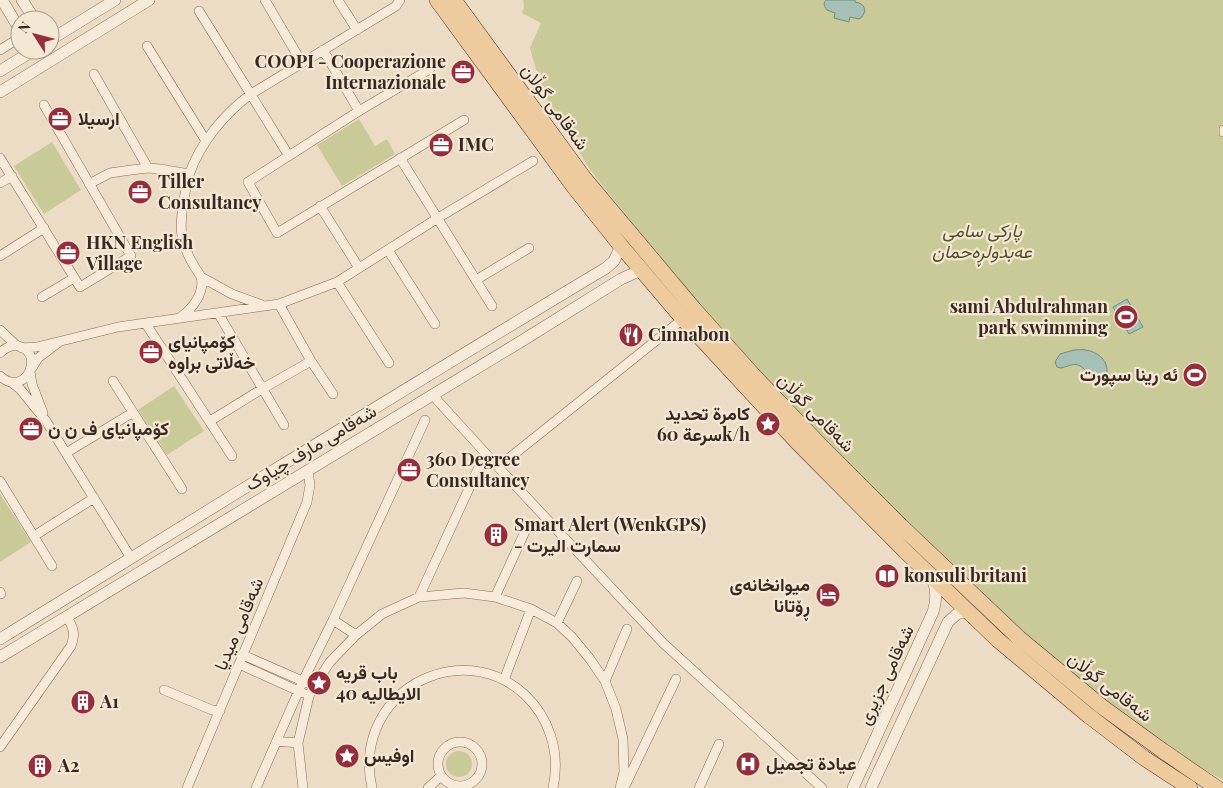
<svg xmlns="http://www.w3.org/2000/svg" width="1223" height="788" viewBox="0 0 1223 788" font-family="'Playfair Display',Vazirmatn,serif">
<rect width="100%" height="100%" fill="#eddcc5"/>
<path fill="#caca99" d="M523,0h700v780l-58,-32 -146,-110 -150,-144 -202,-227 -76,-96 -46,-74 -12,-38 -3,-11 11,-25 -19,-10 2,-7z
M359,119l16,27 12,-7 8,15 -53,32 -25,-41z
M52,142l29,48 -37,24 -30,-48z
M174,386l30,45 -37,24 -29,-45z
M0,494l31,48 -31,20z
M446 764a13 13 0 1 1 26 0a13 13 0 1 1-26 0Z"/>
<path fill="#a6c0b5" stroke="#6d8e82" d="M826,0h29v2c6,1 9,3 10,9l-3,6 -3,2 -9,-2 -1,5 -15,-4 1,-5 -8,-3c-3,-4 -4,-6 -1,-10z
M1127,299l16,28 -14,7 -16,-27z
M1074,350c3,0 8,-1 12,0 36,7 19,50 0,27v-6c-9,-10 -13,-6 -25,-3l-4,-1 -2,-5 5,-8z"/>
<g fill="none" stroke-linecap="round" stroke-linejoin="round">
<defs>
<path id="pedestrian" d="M1223,129v4"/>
<path id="minor" d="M265,0l37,63
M338,0l19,30
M199,11l90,145
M147,46l59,95
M0,50l16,-10
M323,50l36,61
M430,69l-71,42 -111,71 29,51 187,-113
M94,74l54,94
M0,158l80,129 51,-31 -87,-151
M400,158l92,148
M0,183l12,-7
M89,184l21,-11 21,-3 17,-2 12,1 29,5
M320,206l39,62
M388,250l47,74
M0,256l44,-28
M201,277l31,17 30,11
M476,280l53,-32
M337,282l52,81
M42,297l32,-19
M279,304l32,57 22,33
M218,313l66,112
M182,316c11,-8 23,-24 19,-39 -2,-4 -6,-9 -8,-13 -5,-8 -9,-19 -11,-29 -2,-9 0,-21 1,-30 2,-10 3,-20 6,-30 11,-32 35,-61 62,-81l145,-88 4,-6
M146,324l86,132
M0,330l17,16
M22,348l15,-1 81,-20 161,-23 58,-22 101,-64 95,-57
M0,353c5,-5 11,-8 18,-7 28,6 8,53 -18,30
M32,368l6,-10 20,-15
M30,372l2,12 11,29
M113,381l69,108
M11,382l9,7 26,32 85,137
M434,394l3,6 61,67 165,176 159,145
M210,421l52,-32 49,-28
M66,453l66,-40
M498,467l185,-148
M0,481l52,85
M34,536l60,-38
M0,592l1,2
M419,597l59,-128
M495,597l33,-72
M333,620l23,15
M557,623l20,-42
M243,655l64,28
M239,664l64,29
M504,680l27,-71
M605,681l22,-52
M164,690l48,20 8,1
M277,741l21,2
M438 764a22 22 0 1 1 44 0a22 22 0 1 1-44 0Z
M0,747l71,-101c5,-12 2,-19 -4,-29
M187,788l120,-286 3,-17 -2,-14
M256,788l47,-107 30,-61 92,-200
M303,788l-5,-45 11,-47 5,-10 16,-24 26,-27 26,-21 37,-17 45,-4 31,4 36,12 26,14 15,14 18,22 15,22 11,28 7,30 1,33 -4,16
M372,788c-6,-27 -2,-53 13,-76 11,-16 26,-28 44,-35 73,-28 140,37 124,111
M428,788l13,-12
M624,788l52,-109
M699,788l20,-44"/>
<path id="tertiary" d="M2,0l18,30
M22,0l13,20
M50,40l65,-40
M0,71l34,-21
M0,92l149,-92
M0,639c201,-124 402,-249 606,-371l8,-7 7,-15
M0,657l525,-318 96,-60 20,-9
M853,788l80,-176c4,-12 4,-22 -1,-34
M871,788l77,-166 9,-8 11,-3"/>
<path id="primary" d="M437,0l137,187 47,59 62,73 113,122 109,110 93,89 91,76 55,42 46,30
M454,0l130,178 110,131 61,68 67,70 79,79 118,112 82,68 62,45 54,37"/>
</defs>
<use href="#pedestrian" stroke="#876d5c" stroke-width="8"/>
<use href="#minor" stroke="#876d5c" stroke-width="10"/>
<use href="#tertiary" stroke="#876d5c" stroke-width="12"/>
<use href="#primary" stroke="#553c30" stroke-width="16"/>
<use href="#pedestrian" stroke="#f8ead8" stroke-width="7"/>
<use href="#minor" stroke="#f8ead8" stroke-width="9"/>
<use href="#tertiary" stroke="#f8ead8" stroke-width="11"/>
<use href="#primary" stroke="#eecb9e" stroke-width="15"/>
</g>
<defs>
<symbol id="office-disc" viewBox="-11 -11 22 22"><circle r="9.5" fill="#942e3b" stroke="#f4e7d4"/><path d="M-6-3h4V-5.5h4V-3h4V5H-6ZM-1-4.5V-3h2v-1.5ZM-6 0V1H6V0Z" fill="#fff"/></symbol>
<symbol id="stadium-disc" viewBox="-11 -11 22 22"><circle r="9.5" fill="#942e3b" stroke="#f4e7d4"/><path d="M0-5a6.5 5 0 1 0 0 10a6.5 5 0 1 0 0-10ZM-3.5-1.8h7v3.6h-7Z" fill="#fff"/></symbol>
<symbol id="restaurant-disc" viewBox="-11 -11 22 22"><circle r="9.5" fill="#942e3b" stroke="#f4e7d4"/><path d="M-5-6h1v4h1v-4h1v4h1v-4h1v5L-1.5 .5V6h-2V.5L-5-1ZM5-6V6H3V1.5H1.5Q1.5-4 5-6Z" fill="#fff"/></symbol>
<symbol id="sight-disc" viewBox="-11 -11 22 22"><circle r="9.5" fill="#942e3b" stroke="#f4e7d4"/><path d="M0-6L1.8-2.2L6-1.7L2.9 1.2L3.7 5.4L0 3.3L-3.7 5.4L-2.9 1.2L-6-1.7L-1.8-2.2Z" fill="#fff"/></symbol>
<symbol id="building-disc" viewBox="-11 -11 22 22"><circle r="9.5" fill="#942e3b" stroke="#f4e7d4"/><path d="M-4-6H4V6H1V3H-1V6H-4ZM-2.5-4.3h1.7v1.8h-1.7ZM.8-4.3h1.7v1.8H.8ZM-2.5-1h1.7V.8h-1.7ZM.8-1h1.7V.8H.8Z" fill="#fff"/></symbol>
<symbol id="library-disc" viewBox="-11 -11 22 22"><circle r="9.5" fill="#942e3b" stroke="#f4e7d4"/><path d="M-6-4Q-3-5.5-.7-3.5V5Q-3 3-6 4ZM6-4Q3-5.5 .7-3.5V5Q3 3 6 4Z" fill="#fff"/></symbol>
<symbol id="hotel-disc" viewBox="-11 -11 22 22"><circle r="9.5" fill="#942e3b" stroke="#f4e7d4"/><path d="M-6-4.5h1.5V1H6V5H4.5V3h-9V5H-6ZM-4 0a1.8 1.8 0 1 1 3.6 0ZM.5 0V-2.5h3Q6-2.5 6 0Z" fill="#fff"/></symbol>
<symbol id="hospital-disc" viewBox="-11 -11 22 22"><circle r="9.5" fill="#942e3b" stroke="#f4e7d4"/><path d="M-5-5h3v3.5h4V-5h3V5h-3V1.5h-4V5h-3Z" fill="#fff"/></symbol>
</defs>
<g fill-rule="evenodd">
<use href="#office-disc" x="449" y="58" width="28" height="28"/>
<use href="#office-disc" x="46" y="105" width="28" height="28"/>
<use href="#office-disc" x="427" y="131" width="28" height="28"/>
<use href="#office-disc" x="126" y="178" width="28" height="28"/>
<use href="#office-disc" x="54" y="239" width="28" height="28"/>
<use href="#stadium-disc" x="1112" y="303" width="28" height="28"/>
<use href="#restaurant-disc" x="617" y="321" width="28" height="28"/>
<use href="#office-disc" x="137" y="338" width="28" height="28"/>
<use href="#stadium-disc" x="1181" y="361" width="28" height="28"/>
<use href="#sight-disc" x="754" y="410" width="28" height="28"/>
<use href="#office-disc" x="17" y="415" width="28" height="28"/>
<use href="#office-disc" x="395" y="456" width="28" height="28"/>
<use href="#building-disc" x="482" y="521" width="28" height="28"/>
<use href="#library-disc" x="873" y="562" width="28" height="28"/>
<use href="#hotel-disc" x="814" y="581" width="28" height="28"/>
<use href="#sight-disc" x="305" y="669" width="28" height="28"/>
<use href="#building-disc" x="69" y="688" width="28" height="28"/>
<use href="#sight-disc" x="333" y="742" width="28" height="28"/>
<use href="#hospital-disc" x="734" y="750" width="28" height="28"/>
<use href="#building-disc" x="26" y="752" width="28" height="28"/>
</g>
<g text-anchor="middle" stroke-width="4.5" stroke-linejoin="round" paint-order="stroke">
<g font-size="18" font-weight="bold" fill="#38281f" stroke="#f4e7d4" text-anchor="start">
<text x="446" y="68" text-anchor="end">COOPI - Cooperazione<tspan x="446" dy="21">Internazionale</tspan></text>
<text x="78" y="125">ارسيلا</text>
<text x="458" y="151">IMC</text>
<text x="158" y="188">Tiller<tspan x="158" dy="21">Consultancy</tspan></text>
<text x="86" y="249">HKN English<tspan x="86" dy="21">Village</tspan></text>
<text x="1108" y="313" text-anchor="end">sami Abdulrahman<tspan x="1108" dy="21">park swimming</tspan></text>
<text x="648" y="341">Cinnabon</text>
<text x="168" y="348">کۆمپانیای<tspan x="168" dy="21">خەڵاتی براوە</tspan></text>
<text x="1178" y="381" text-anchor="end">ئه رينا سپورت</text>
<text x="750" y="420" text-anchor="end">كامرة تحديد<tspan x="750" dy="21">سرعة 60k/h</tspan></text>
<text x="48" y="435">كۆمپانیای ف ن ن</text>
<text x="426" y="466">360 Degree<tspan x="426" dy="21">Consultancy</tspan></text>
<text x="514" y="531">Smart Alert (WenkGPS)<tspan x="514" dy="21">- سمارت اليرت</tspan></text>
<text x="904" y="582">konsuli britani</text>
<text x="810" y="591" text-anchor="end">میوانخانەی<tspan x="810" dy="21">ڕۆتانا</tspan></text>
<text x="336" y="679">باب قريه<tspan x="336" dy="21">الايطاليه 40</tspan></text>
<text x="100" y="708">A1</text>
<text x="364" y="762">اوفيس</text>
<text x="766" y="770">عيادة تجميل</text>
<text x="58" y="772">A2</text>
</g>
<g font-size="18" fill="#38281f" stroke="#f4e7d4">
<text transform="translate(555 107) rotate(54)" y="6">شەقامی گوڵان</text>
<text transform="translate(816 413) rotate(46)" y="6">شەقامی گوڵان</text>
<text transform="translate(311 448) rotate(-31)" y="6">شەقامی مارف چیاوک</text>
<text transform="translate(239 624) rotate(-67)" y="6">شەقامی میدیا</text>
<text transform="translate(886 675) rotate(-65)" y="6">شەقامی جزیری</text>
<text transform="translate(1110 687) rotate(38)" y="6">شەقامی گوڵان</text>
</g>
<g font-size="18" font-style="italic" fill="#4e5326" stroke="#f4e7d4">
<text x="982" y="237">پارکی سامی<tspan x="982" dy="21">عەبدولڕەحمان</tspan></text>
</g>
</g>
<g transform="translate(35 35) rotate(306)"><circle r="24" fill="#f4e7d4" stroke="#a99b8c"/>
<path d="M0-4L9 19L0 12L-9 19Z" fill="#942e3b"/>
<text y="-8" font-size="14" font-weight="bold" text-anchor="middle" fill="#38281f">N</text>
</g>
</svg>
